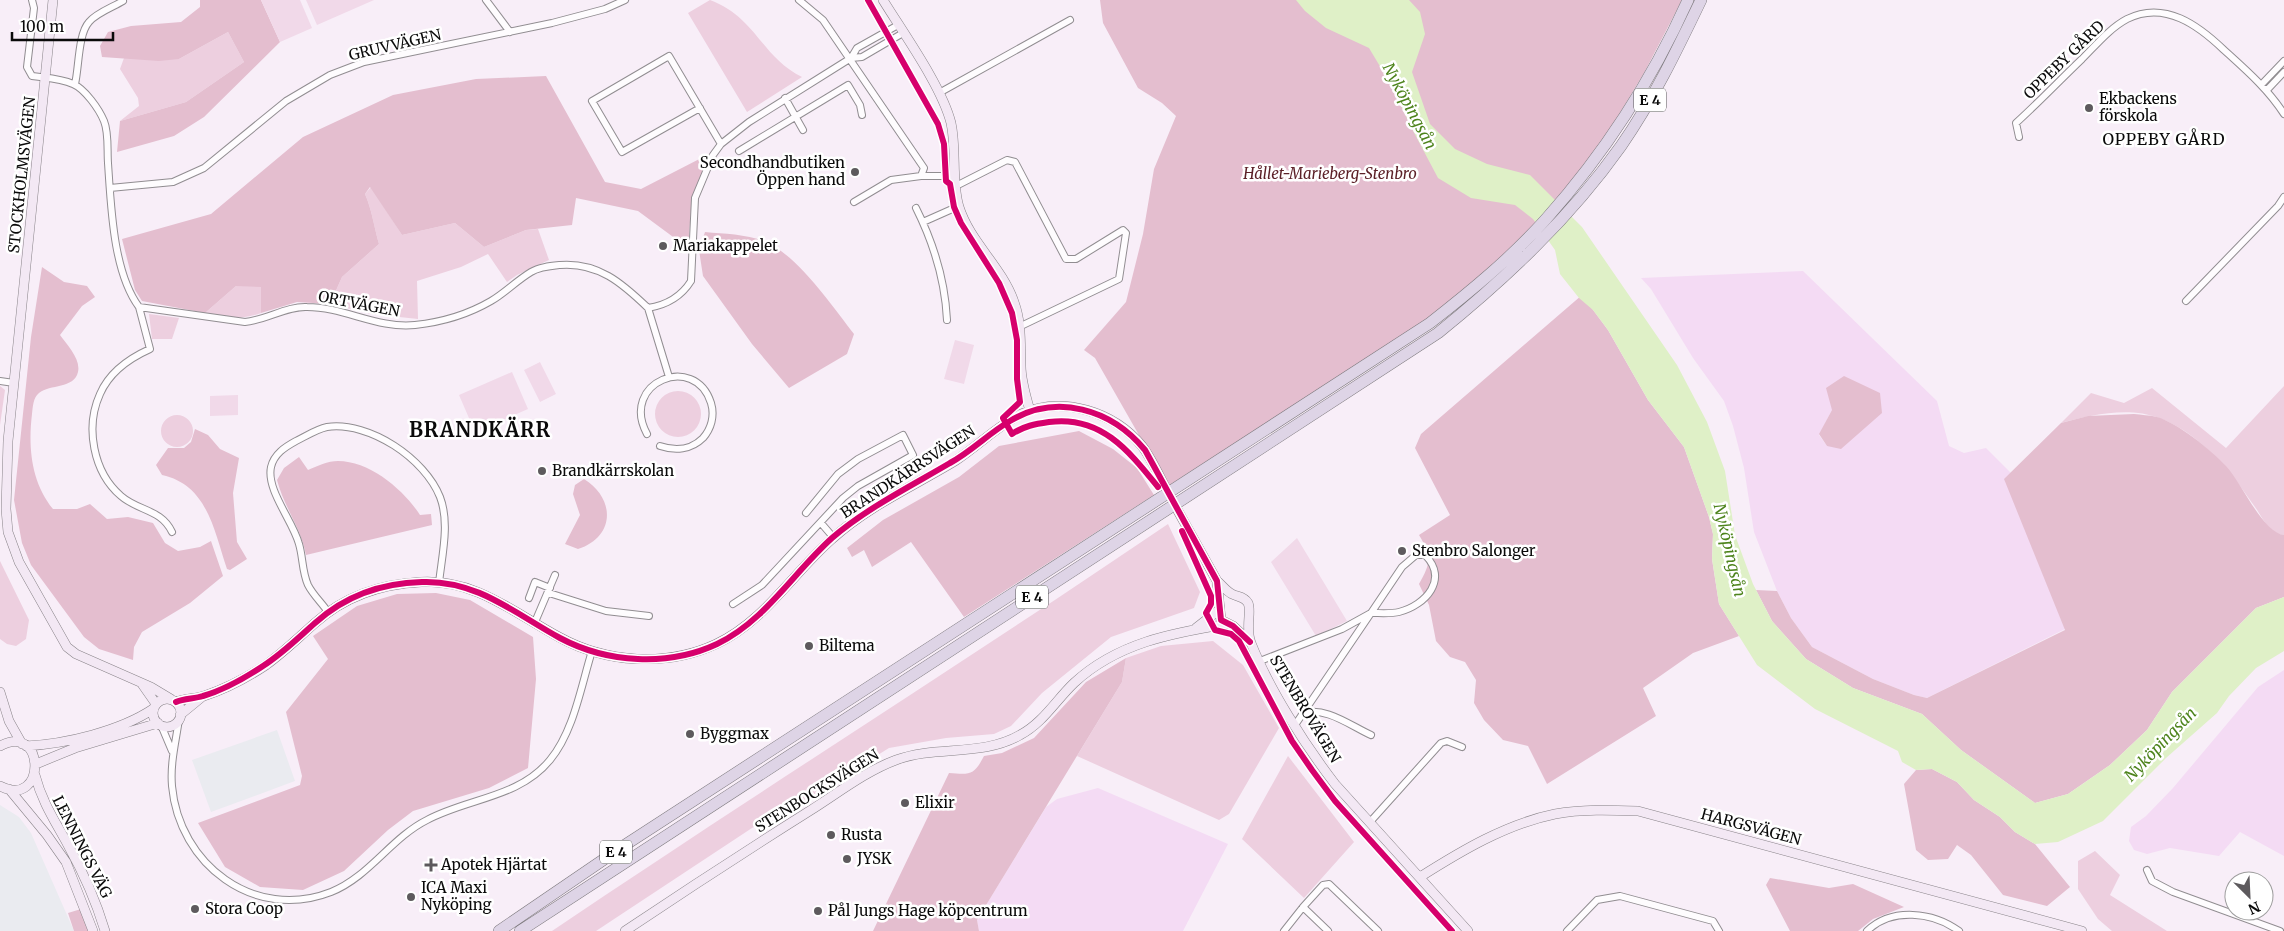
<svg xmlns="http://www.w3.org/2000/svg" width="2284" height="931" viewBox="0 0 2284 931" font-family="Merriweather,serif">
<rect width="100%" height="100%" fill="#f8eef8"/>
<path fill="#eaebf0" d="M277,730l18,51 -84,31 -19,-52z
M0,805l19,12 12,16 43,98h-74z"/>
<path fill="#f4dbf4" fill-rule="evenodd" d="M1803,271l134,130 12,45 15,7 22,-5 25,25 -6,6 60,150 -138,69 -13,-3 -41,-16 -61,-32 -21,-29 -14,-27 -23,-59 -10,-64 -11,-42 -9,-25 -31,-43 -42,-69 -10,-11zM1832,410l-5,36 -8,-11z
M2284,670v186l-44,-24 -21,24 -49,-8 -23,6 -13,-4 -5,-9 2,-14 15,-11 27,-28 85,-101z
M1098,788l130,56 -45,87h-204l-2,-11 69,-113 11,-8z"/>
<path fill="#edcfdf" d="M710,0c47,18 51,57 92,77l-55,35 -59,-99z
M228,32l16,30 -58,40 -66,19 19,-15 -1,-8 -18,-29 4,-11 55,1z
M371,187l31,48 53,-12 29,24 42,-17 12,-1 11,31 -32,15 -10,7 -19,-28 -27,13 -44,14 1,38 -47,-5 -41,-10 12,-27 37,-33c-5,-17 -7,-34 -14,-50z
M236,286h25v27c-20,7 -36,6 -56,0z
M149,314l30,4 -7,21h-20z
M0,386l5,4 -5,35z
M2284,386v149c-15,-1 -21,-17 -29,-28 -24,-35 -55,-74 -96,-89 -30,-12 -69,-3 -98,5l30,-30 33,10 28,-15 74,60z
M655 414a23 23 0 1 1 46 0a23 23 0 1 1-46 0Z
M161 431a16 16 0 1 1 32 0a16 16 0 1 1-32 0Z
M1168,524l32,68 -6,16 -83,29 -69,56 -31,33 -17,8 -48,4 -57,10 -77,48 -60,32 -156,103h-44c204,-138 413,-269 616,-407z
M0,561l29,59 -3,19 -10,7 -9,-2 -7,-5z
M1213,641l30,24 36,63 -50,86 -10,6 -142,-64 45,-74 4,-24 35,-12z
M1288,756l66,86 -50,56 -62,-59z
M2095,851l25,24 -10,20 57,36h-55l-14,-12 -20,-30v-28z"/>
<path fill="#e4becf" d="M200,0h61l19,42 -76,75 -30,19 -57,16 3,-31 66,-19 58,-40 -16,-30 -49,27 -20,2 -57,-4 -2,-11 8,-14 23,-6 50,-4 19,-15z
M1100,0h582l-38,73 -38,63 -61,78 -68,67 -39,32 -270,173 -73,-128 -11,-8 42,-48 17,-68 11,-65 22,-53 -14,-13 -24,-15 -35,-65z
M546,76l59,106 36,7 70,-36 -19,44 -4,51 -50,-37 -62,-13 -4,27 -46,5 -42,17 -29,-24 -53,12 -32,-48 -5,7c7,16 9,33 14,50l-37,33 -12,27 -33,-2 -36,11v-26l-25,-1 -31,27 -63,-12 -7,-11 -13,-51 89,-25 92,-77 90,-42 83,-16z
M705,232c20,2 42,2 61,10 32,14 67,65 88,92l-7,20 -58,34 -37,-44 -49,-68 -4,-26z
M42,267l22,15 23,4 8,11 -13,9 -22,29c7,10 21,24 18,37 -4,17 -28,12 -39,21 -6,5 -6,13 -7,21 -4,33 -1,68 21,95h24l13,-5 17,15 21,-2 25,6 12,20 13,8 22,-4 11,-6 12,35 -33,27 -48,29 -8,15 -1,13 -34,-11 -15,-12 -53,-72 -9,-22 -8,-43 17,-163z
M1582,295l26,35 40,70 36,47 25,70 4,17 -1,25 7,45 20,32 -46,17 -50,35 13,28 -109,68 -19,-38 -25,-6 -19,-20 -10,-17 2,-23 -11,-18 -15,-5 -14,-16 -7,-36 -10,-21c12,-21 13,-28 0,-49l31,-20 -35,-67 6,-14z
M1844,376l36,17 2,20 -41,36 -14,-3 -8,-12 13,-24 -6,-22z
M2134,414c7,1 15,1 23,3 21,6 54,33 69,49 15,16 37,67 58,69v62l-28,11 -84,84 -25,38 -37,35 -42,29 -33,9 -74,-53 -39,-36 -69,-26 -47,-29 -34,-38 -16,-31 21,1 14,27 21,29 61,32 41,16 13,3 138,-68 -61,-151 57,-56 27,-7z
M195,429l13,6 12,14 19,9 -6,35 4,49 10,17 -17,11 -3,-1c-13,-38 -19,-84 -65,-94l-6,-10 12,-17h16l7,-6z
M1079,431l34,18 24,19 17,27 -190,122 -53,-75 -39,25 -8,-17 -12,7 -5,-9 36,-28 76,-43 40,-31z
M299,457l9,13c9,-4 20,-9 30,-9 32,0 66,29 82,54l11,-1 1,11 -126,30c-5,-27 -22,-48 -29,-75l7,-12z
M584,479c32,20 31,58 -6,70l-13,-5 15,-29 -7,-21 2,-9z
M436,593l34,7 63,37 3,42 -8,89 -39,20 -76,23 -25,19 -44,41 -41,19 -43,-3 -35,-20 -27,-44 102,-38 2,-9 -16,-64 42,-53 -15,-23 44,-30 40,-12z
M1126,658l-4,24 -145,238 2,11h-106l76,-158c22,2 25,2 35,-17l18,-3 32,-15 52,-56z
M1932,769l25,13 17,18 26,17 15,15 20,12 35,43 -23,19 -44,-11 -32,-40 -14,-10 -9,14 -20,1 -12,-10 -12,-66 12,-14z
M1770,878l59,10 24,-4 51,23 -31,12 -15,12h-68l-24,-46z
M81,909l7,22h-14l-6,-18z"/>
<path fill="#f1d9e9" d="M261,0h39l12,28 -32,14z
M306,0h68l-57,25z
M955,340l19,5 -10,39 -20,-5z
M540,362l16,32 -16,8 -16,-32z
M512,372l16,37 -53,23 -16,-37z
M238,395v20l-28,1v-20z
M1297,538l50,83 -31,15 -45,-74z"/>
<path fill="#dff0c7" d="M1296,0h113l11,12 5,22 -13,38 18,52 25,25 32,15 43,11 52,52 95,138 30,57 18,49 10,64 18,49 19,37 34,38 47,29 69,26 39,36 74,53 33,-9 42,-29 37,-35 25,-38 84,-84 28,-11v54l-28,17 -27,28 -12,17 -51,45 -63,63 -45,21 -23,2 -20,-12 -15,-15 -26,-17 -17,-18 -25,-13 -16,1 -14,-8 -4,-11 -83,-42 -58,-44 -38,-61 -7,-45 1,-25 -4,-17 -25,-70 -36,-47 -40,-70 -15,-20 -14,-12 -19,-24 -5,-24 -22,-31 -18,-14 -44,-7 -33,-20 -28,-53 -17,-37 -24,-40 -43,-20 -21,-17z"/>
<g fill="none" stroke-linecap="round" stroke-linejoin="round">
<defs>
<path id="street" d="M32,0l2,8 -7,59 5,9c14,2 28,2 41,8 12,5 26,25 31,37 5,12 3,30 4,42 3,43 5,109 31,144l106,15c21,-2 42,-16 62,-15 37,0 71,22 108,18 28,-3 52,-10 76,-24 14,-8 25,-20 40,-29 8,-5 19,-6 29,-7 38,-3 62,18 88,43 19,-3 33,-11 43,-27l4,-83 18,-43 8,-11 28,-22 102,-64 11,-1 41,-24
M486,0l24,32
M799,0l24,20 101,148 -3,8 -30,4 -37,22
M851,58l6,-10 41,-23
M75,84c4,-16 3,-50 14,-62 7,-9 24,-15 34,-21
M2261,85l23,-24
M2267,90l17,-18
M939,93l131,-73
M785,98l18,32
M700,108l-78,44 -30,-51 77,-45 52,88
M2019,137l-3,-14c23,-21 44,-43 66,-64 14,-14 28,-31 45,-40 38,-19 72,7 97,31 22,20 44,39 60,64
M739,151l109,-66 12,20 2,10
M921,176h34
M956,186l51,-26 8,2 51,97h10l47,-29 3,3 -7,46 -98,47
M110,188l63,-6 31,-14 82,-67 44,-26 34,-13 188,-39 53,-14 20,-9
M916,208c18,36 29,71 31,112
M923,222l36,-16
M2186,301l92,-95 6,-9
M139,307l11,42c-20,9 -41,24 -50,45 -15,33 -7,78 21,102 17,15 40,13 51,36
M648,308l21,69
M0,381l14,2
M647,434c-28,-52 48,-82 64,-31 4,13 0,26 -8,35 -12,12 -28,13 -43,8
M821,523l12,14
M549,593l57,18 43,5
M529,598l6,-16 15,6
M733,604l29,-19 81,-87 15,-12 55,-31 -10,-20 -45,24 -20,15 -32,39
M328,612c-6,-9 -15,-17 -20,-27 -6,-13 -5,-28 -9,-41 -6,-23 -33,-54 -28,-77 3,-13 14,-20 25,-26 10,-5 21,-12 31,-14 43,-6 98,32 113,70 10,26 2,58 -1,86
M535,622l20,-47
M1260,661l82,-32 29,-16 31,-46 14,-12h9c24,24 1,50 -26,57 -8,2 -19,1 -28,1l-76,112
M1302,714c22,-9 49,12 69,21
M179,719c-3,22 -9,44 -7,67 7,78 82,136 159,106 38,-15 60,-54 96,-72 41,-22 92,-22 123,-60 24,-29 31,-74 42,-109
M161,725l11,26
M1370,822l71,-79 6,-2 15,6
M2147,870l5,11 21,11 107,39
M1303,907l20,-22 6,-1 49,47
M1284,931l19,-24 25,24
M1567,931l30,-31 23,-4 93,25 6,10
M1867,931c25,-24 66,-19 92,0"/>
<path id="secondary" d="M53,0l-45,441 -2,68 2,23 11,30 48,85 9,7 75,33 20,12
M883,0c21,34 59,87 68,123 6,27 0,57 8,84 11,35 43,60 55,95 8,22 6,42 7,64 0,15 5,30 9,45
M1178,511l39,70 4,39 12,6 17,16
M1217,581c5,4 9,10 15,13 5,3 12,2 16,9 4,7 -3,26 3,40 18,46 54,102 84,141l133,147
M1196,628l23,-18
M142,684l14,20
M0,692l9,29 13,23
M153 713a14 14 0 1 1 28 0a14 14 0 1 1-28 0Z
M176,702c9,-4 19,-3 28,-6 21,-7 44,-19 62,-31 18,-13 33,-28 49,-42 30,-27 66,-39 106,-41 55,-3 93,31 138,55 47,26 108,30 157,7 48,-22 77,-71 116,-105 36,-33 82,-53 123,-78 23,-15 42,-35 66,-47 42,-19 93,-2 121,32 9,12 16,27 23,41
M180,715l22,-18
M0,746c46,-25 47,64 0,40
M26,746c40,-2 94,-15 127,-37
M36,764l39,-16 83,-25
M35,775c7,27 20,46 33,70 15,27 28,56 37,86
M9,789l38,46 19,27 27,69
M1420,877c41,-26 86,-53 135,-63 27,-5 55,-4 83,-3l444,120
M625,931c61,-41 124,-82 186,-121 27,-17 55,-39 85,-50 40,-15 86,-3 124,-25 23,-12 36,-35 54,-52 43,-40 98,-50 153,-59"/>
<path id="highway" d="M499,931l126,-86 805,-522c41,-32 81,-65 116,-104 58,-65 106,-139 142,-219
M520,931l918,-598c68,-55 132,-115 183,-187 32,-46 56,-96 80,-146"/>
</defs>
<use href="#street" stroke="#918d91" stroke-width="8"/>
<use href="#secondary" stroke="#888388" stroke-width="10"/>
<use href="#highway" stroke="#7e7a7e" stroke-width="12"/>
<use href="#street" stroke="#fefcfe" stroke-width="6"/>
<use href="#secondary" stroke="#f3e8f4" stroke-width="9"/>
<use href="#highway" stroke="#ded4e6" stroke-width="11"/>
<defs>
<path id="cycleway" d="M868,0l70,124 6,20 2,37 4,3 4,23 7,16 38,60 13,30 5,27v39l3,23 -17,16 9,16c12,-8 23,-10 37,-12 52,-7 80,29 109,65
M1182,531l29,65v8l-5,9 9,17 16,4 8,7 53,100 20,29 23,31 117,130
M176,702c8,-4 18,-3 27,-6 21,-6 42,-18 60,-30 19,-12 35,-28 52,-43 30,-27 67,-40 107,-41 55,-2 92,31 138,56 47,25 108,29 157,6 48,-23 76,-71 115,-106 35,-30 79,-52 118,-75 22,-12 39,-30 60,-42 47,-28 101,-12 135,29l72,131 4,39 12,6 17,16"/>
</defs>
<use href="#cycleway" stroke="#fff" stroke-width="9"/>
<use href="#cycleway" stroke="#d6006c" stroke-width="6"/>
</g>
<g fill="#5d5a5d" stroke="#fff" stroke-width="2">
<circle cx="2089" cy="108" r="5"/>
<circle cx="855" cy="172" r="5"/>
<circle cx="663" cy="246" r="5"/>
<circle cx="542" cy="471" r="5"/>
<circle cx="1402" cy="551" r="5"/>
<circle cx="809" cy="646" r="5"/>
<circle cx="690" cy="734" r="5"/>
<circle cx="905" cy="803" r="5"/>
<circle cx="831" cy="835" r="5"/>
<circle cx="847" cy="859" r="5"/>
<path d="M428.5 857.5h5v5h5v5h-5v5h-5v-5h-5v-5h5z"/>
<circle cx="411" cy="897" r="5"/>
<circle cx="195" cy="909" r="5"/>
<circle cx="818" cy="911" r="5"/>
</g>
<g text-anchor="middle" stroke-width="5" stroke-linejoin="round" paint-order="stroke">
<g fill="#fff" stroke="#545454" stroke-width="1">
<rect x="1634" y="88.5" width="32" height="23" rx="4"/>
<rect x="1016" y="585.5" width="32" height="23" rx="4"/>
<rect x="600" y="840.5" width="32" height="23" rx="4"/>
</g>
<g font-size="14" font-weight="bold" fill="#0a0a0a">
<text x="1650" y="105">E 4</text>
<text x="1032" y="602">E 4</text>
<text x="616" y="857">E 4</text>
</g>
<g font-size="15" fill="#0a0a0a" stroke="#fff">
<text transform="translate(395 45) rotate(-13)" y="5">GRUVVÄGEN</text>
<text transform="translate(2064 60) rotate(-44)" y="5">OPPEBY GÅRD</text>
<text transform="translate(22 175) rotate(-84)" y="5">STOCKHOLMSVÄGEN</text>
<text transform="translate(359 304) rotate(11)" y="5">ORTVÄGEN</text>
<text transform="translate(908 472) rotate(-33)" y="5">BRANDKÄRRSVÄGEN</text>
<text transform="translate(1305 709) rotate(59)" y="5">STENBROVÄGEN</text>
<text transform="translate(817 791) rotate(-32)" y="5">STENBOCKSVÄGEN</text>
<text transform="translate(1751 827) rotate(15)" y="5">HARGSVÄGEN</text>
<text transform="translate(82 847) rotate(63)" y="5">LENNINGS VÄG</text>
</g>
<g font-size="15" fill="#0a0a0a" stroke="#fff" text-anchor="start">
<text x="2099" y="104">Ekbackens<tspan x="2099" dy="17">förskola</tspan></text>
<text x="845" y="168" text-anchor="end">Secondhandbutiken<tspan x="845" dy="17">Öppen hand</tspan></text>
<text x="673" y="251">Mariakappelet</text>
<text x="552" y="476">Brandkärrskolan</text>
<text x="1412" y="556">Stenbro Salonger</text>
<text x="819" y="651">Biltema</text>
<text x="700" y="739">Byggmax</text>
<text x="915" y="808">Elixir</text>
<text x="841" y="840">Rusta</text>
<text x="857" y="864">JYSK</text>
<text x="441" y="870">Apotek Hjärtat</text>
<text x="421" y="893">ICA Maxi<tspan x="421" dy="17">Nyköping</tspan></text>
<text x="205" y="914">Stora Coop</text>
<text x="828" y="916">Pål Jungs Hage köpcentrum</text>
</g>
<g font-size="15" font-style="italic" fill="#5c2128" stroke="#fff">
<text x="1330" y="179">Hållet-Marieberg-Stenbro</text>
</g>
<g font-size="16" font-style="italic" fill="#4e841d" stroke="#fff">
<text transform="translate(1410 106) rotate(62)" y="6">Nyköpingsån</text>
<text transform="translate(1730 550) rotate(77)" y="6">Nyköpingsån</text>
<text transform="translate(2160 744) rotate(-46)" y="6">Nyköpingsån</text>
</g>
<g font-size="16" letter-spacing="1" fill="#0a0a0a" stroke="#fff">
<text x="2164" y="145">OPPEBY GÅRD</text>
</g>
<g font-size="20" font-weight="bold" letter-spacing="1" fill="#0a0a0a" stroke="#fff">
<text x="480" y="437">BRANDKÄRR</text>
</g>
</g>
<g transform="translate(2249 896) rotate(156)"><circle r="24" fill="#ffffff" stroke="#9d9d9d"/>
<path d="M0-4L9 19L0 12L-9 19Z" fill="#5d5a5d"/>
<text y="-8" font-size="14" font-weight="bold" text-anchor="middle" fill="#0a0a0a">N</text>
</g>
<path d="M12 32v8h101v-8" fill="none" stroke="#0a0a0a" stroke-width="2.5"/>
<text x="20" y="32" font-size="15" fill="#0a0a0a" stroke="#ffffff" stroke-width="4" paint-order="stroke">100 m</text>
</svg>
